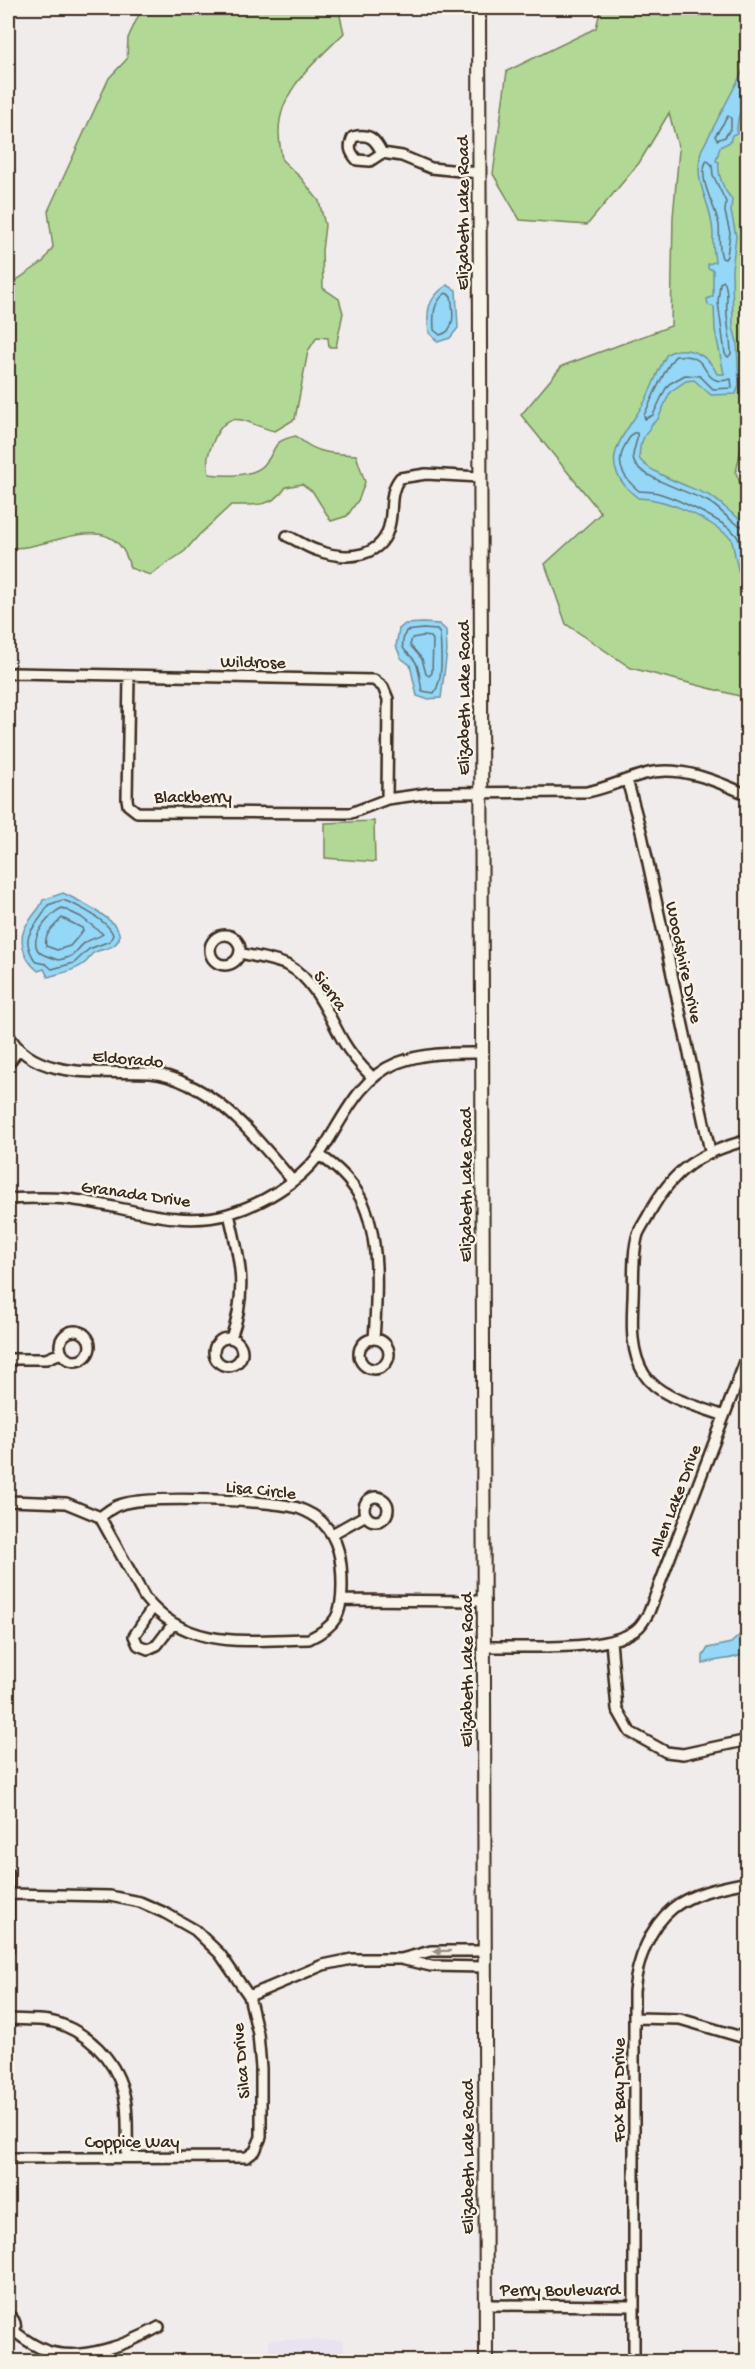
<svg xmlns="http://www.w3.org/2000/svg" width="755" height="2369" viewBox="0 0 755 2369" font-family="'Gochi Hand',sans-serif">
<rect width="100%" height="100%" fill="#f0eceb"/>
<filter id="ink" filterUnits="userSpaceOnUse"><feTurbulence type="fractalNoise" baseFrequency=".0167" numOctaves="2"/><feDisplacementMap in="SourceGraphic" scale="12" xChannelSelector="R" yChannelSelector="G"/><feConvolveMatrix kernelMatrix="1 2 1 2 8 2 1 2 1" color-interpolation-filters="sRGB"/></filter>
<g filter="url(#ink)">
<path fill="#e8e3ef" d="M269,2340h75v21h-75z"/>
<path fill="#b1d995" stroke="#76825a" stroke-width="1.5" d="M142,8h201l-3,8 4,17c-27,28 -65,56 -65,99 0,9 2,19 3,28l19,18 18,23 6,24 -3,26 1,37 16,11 4,14 -7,34h-7l-1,-9 -11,-1 -9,14 -13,68 -20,12c-29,-6 -46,-28 -62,11 -5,12 -7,18 -4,32 15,2 44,3 55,-9 15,-16 4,-23 32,-29 20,18 35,17 60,19l9,27 -6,17 -12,17 -16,5 -18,-29 -11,-8 -16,3c-13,21 -33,18 -55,18l-32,30 -14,16 -35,24 -20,-7c-15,-67 -84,-14 -122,-21v-261l35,-24 10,-15 -5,-36 61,-133 18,-19 1,-21z
M601,8h146l1,405 -12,60 11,27v198l-116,-30 -65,-44 -21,-60 56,-51 -80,-98 41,-49 109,-40 2,-109 6,-67 -10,-37 -30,50 -52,62 -67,-5 -27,-46 14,-103 89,-43z
M374,821l1,41 -50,-4v-35z"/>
<path fill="#94d7f6" stroke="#7092a0" stroke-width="1.5" d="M747,63v41c-9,5 -10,19 -10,29l-5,2 -2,7 -10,5 -4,14 3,1c-2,12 5,29 13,37l-1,12 5,25 -4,33 1,58 4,15 2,43 -3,9 -25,1 -17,-15 -8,1 -16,11 -12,27 -6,5 -8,13 -4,10 -1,11c8,15 55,30 71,38 13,7 21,20 35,25l3,7 -1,61c-12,-18 -10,-31 -16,-51 -25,-20 -61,-39 -93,-40 -46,-36 -14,-60 7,-97 8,-15 13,-32 22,-47 19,-11 42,1 50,20h7l-9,-44 -1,-23 -6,-2 -1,-6 6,-3v-26l-5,-2v-4l7,-2c0,-3 -1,-6 -1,-9 -2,-9 0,-19 -2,-28 -4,-30 -18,-40 -11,-74z
M447,285l9,5 2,38 -8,10 -12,4 -9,-9c-3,-22 -2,-34 18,-48z
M423,623l16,1 7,6 1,21 -6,47 -15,1 -9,-3 -7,-31 -9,-7 -5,-12 3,-17 6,-5z
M63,893c12,6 75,34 51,52 -6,5 -16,4 -22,9 -2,2 -3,5 -5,7 -10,10 -27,12 -39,16l-4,-8 -6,2c-16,-13 -22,-35 -8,-51 5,-8 10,-11 13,-20z
M747,1628v25c-16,8 -29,5 -44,11v-8l5,-8 23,-5z"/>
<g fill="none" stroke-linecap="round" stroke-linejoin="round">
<path stroke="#5f6f74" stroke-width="1.5" d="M728,116l3,2v10l-6,9 -8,3 -2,-4z
M707,160l5,5 1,10 13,27 -1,10 5,21 -3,23 -2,3 -3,-1c-4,-10 -2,-23 -3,-33 -3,-19 -23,-46 -12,-65z
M724,281c3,6 3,12 3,19 -2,18 4,36 4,54l-3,3 -3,-3 -7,-52 2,-19z
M446,293l5,3c2,14 6,35 -11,39l-6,-5c-1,-15 -1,-28 12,-37z
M676,356c33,-2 25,19 40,24 5,2 10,0 15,-1l1,9 -19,1 -13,-13 -15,-1 -16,9 -4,6 -12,25 -8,4 -1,-4c6,-11 24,-55 32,-59z
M748,527c-17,-1 -25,-17 -39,-25 -17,-9 -64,-23 -74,-38 -6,-10 4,-22 2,-31h-4c-18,23 -17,39 6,58 6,1 13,0 19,2 15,4 74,31 80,45 5,11 1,25 10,40
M423,629l14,1 3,4c1,17 4,45 -6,59l-12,-2c-2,-9 -2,-22 -7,-30 -10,-13 -17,-9 -9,-30z
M423,636l8,1 2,3 -1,33 -3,3 -3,-2 -4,-15 -12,-14 2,-7z
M63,900c14,5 46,21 50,35l-3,6 -21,8 -15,14 -22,6 -6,-5 -10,-2c-20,-29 2,-34 12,-57z
M62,908l19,9 22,17c-5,4 -11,4 -17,8 -7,4 -9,12 -17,15 -14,5 -11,2 -22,-1 -27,-8 1,-42 15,-48z
M62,918l20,10 1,3 -13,15 -13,4 -11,-4c-3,-12 9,-20 16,-28z"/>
<defs>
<path id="minor" d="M382,153l-12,8 -13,-1c-7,-8 -9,-13 -4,-23 17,-4 22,2 29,16l20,3 29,12 48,5
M287,536c10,4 19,11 29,14 30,11 68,9 74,-28 3,-16 -1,-30 10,-44l26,-4 54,3
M8,674l6,-1 360,7 9,7 5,12 -1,100
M129,676l-2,123 1,6 9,7 214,1 36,-14 44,-6 156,-1c21,-4 38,-13 58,-18 33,-10 72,7 103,21
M627,780l15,55 68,316
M210 950a15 15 0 1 1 30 0a15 15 0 1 1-30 0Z
M240,953c15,4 35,6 49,13 27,15 40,51 54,75 8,14 18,25 29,36
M8,1034c26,48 96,36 142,39 13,1 27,6 39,12 40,18 75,62 103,95
M8,1064l11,-15
M319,1155c17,11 31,24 41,42 21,38 17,100 14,142
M8,1199c19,-1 39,-2 59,0 52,5 109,30 161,15 34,-10 70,-31 91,-59 23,-33 38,-76 78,-92 28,-11 56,-10 85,-10
M229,1214c11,45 19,78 2,124
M60 1346a15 15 0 1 1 30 0a15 15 0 1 1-30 0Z
M214 1352a14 14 0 1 1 28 0a14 14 0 1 1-28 0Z
M359 1354a15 15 0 1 1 30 0a15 15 0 1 1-30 0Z
M8,1359h38l15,-6
M724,1416c-25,-10 -64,-17 -80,-42 -14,-23 -12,-50 -11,-76 1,-20 -1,-44 5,-64 3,-7 8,-14 11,-20 24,-45 50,-61 99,-74
M364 1509a12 12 0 1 1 24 0a12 12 0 1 1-24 0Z
M8,1501l58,2 34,14 45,81c42,53 104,42 164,41 27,-13 33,-24 33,-54 0,-24 -3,-46 -20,-63 -7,-7 -16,-11 -24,-14 -27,-8 -154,-13 -179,-3 -7,2 -13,8 -19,12
M332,1534l34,-19
M342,1600l143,1
M153,1607l-19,29 4,9 10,4 9,-4 16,-21
M611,1641l6,68 13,23 36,20 17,2 65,-14
M484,1647c36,-1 130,6 155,-20 4,-4 7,-10 10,-15l99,-258
M8,1873v77
M401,1959l30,-8h54
M249,1996l74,-31 29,-6h49l30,7 54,1
M635,2018l45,1 68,20
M8,2019c17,1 38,-1 55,6 34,14 58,43 63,80 2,17 1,35 1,51
M8,2158l239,-1 8,-6 6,-14v-69l-3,-34 -9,-38 -29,-42 -25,-24 -30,-17 -25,-11 -30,-6 -102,-2
M486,2305l147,1
M8,2315c10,6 10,17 0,23
M15,2332c9,7 21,15 32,19 35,11 82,-7 112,-24
M634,2362v-371c3,-29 15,-64 39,-83 20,-16 51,-21 75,-26"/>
<path id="tertiary" d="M479,8l7,2354"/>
</defs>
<use href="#minor" stroke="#3b2a1e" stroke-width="14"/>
<use href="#tertiary" stroke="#3b2a1e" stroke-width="16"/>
<use href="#minor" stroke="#f7f3e8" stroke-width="9"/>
<use href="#tertiary" stroke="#f7f3e8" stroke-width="12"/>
</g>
<defs><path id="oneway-solid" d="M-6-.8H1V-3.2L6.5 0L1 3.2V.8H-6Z" transform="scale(1.5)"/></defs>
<use fill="#998e83" href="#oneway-solid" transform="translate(442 1951) rotate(179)"/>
</g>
<g text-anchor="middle" stroke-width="5" stroke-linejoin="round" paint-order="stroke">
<g font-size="18" fill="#3b2a1e" stroke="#f7f3e8">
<text transform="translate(462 213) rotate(-90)" y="6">Elizabeth Lake Road</text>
<text transform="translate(253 661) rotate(1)" y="6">Wildrose</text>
<text transform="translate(463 698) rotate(-90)" y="6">Elizabeth Lake Road</text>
<text x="193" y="802">Blackberry</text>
<text transform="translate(685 962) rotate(78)" y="6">Woodshire Drive</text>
<text transform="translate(331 990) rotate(54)" y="6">Sierra</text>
<text transform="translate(128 1058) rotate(5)" y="6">Eldorado</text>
<text transform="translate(465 1185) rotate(-90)" y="6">Elizabeth Lake Road</text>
<text transform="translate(136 1193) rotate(8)" y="6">Granada Drive</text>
<text transform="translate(261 1489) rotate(6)" y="6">Lisa Circle</text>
<text transform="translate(674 1500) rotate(-69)" y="6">Allen Lake Drive</text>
<text transform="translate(466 1670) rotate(-90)" y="6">Elizabeth Lake Road</text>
<text transform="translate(240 2061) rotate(-95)" y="6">Silca Drive</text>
<text transform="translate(618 2090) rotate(-90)" y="6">Fox Bay Drive</text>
<text x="132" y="2147">Coppice Way</text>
<text transform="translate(467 2157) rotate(-90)" y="6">Elizabeth Lake Road</text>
<text x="560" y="2295">Perry Boulevard</text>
</g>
</g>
<rect width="755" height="2369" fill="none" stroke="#f7f3e8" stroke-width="30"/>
<rect x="15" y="15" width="725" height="2339" fill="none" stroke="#3b2a1e" stroke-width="2" filter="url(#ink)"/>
</svg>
